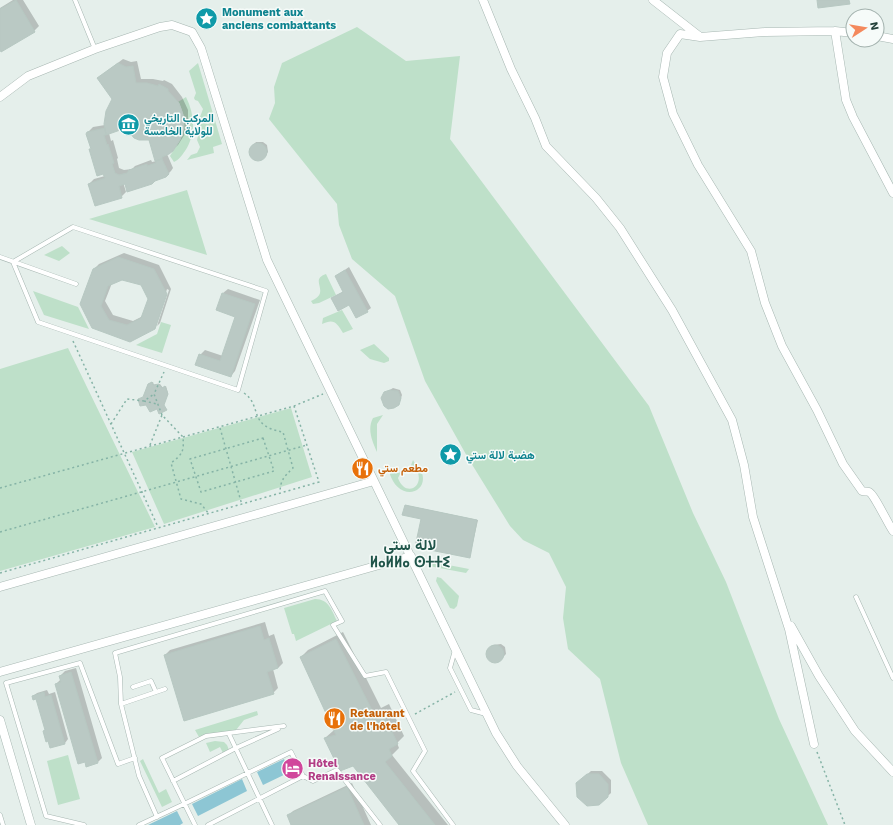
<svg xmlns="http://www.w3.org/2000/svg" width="893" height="825" viewBox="0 0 893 825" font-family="'Work Sans',Vazirmatn,'Noto Sans Tifinagh',sans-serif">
<rect width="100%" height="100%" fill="#e5efeb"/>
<path fill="#bee0c9" d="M357,27l49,34 54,-5 -10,83 199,267 44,107 33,69 53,137 49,106h-180l-27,-62 -21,-84 -32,-30 -5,-31 3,-31 -17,-34 -26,-13 -13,-14 -42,-68 -43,-77 -30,-85 -43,-37 -13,-34 -2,-21 -68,-85 6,-16 -1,-16 8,-24z
M198,63l24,81 -9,3 1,6 -27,7 4,-5 6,-2 3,-6 -3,-7 3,-12v-11l3,-8 -5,-8 -3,-1 -1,-2 2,-5 -7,-22z
M186,97c9,18 10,37 -1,54 -3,4 -6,9 -11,11l-4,-6c12,-18 21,-33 8,-54z
M187,190l20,65 -118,-36z
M62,246l8,7 -11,8 -15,-6z
M326,274l10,21 -17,8 -6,1 -2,-3c21,-9 -3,-21 15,-27z
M33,291l45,16 11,22 -45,-14z
M342,310l11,19 -10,4c-6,-10 -9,-15 -21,-9l1,-6z
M161,322l10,3 -9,28 -26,-8 21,-11z
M374,344l15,14v3l-5,2 -14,-4 -10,-9z
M68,348l87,179 -155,44v-202z
M291,408l21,69 -148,47 -32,-72z
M383,415l-6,9v28c-5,-11 -10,-23 -4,-34z
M413,460c2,5 7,9 9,13 7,21 -25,30 -33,-2l9,2 3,-1 -3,6c7,19 25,10 20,-5l-8,-5z
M427,561l37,7 5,1 -3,4 -37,-7z
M437,577l4,1 18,18 -2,10 -3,3 -4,-1 -14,-27z
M315,599c14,0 17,12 22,22l-41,20 -2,-7h-2l-8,-26z
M257,711l1,4 -14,5 -8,10 -37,7 -4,-7z
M215,741l9,1 3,3 2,5 -6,3 -3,-6 -10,5 -4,-9z
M68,755l12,44 -22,6 -11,-44z
M143,759l16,34 7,-4 6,13 -10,5 -22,-46z"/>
<path fill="#8dc6d4" d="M284,759l6,13 -27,13 -6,-13z
M242,779l5,12 -49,25 -6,-12z
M177,811l6,12 -3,2h-32z"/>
<path fill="#0003" fill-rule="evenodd" d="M13,0h10l16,26 -5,5 -34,17v-40z
M123,59l8,3 6,-1 4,18h12l10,2 1,-1 8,4 10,13 6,13v12l-3,12 -7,11 -11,9 6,14 -2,3 -5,5 -43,6 3,10 -5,5 -32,-13 5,-5 11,-3 -15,-26 2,-2 -4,-16 5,-5 12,-2 8,-26 -15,-21zM126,127l23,12 8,22 -5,1 -1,-2 -16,6 -3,3 -8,1 -5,-2 -2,-9 1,-1 -5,-18 -2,1 -2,-8z
M256,142h7l4,3 1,7 -6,7h-7l-4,-3 -1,-7z
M124,253l35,12 12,24 -11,34 -3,3 12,-36 -2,-1 -12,39 -63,-1 2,-58 5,-5zM122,279l19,5 8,15 -6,17 -10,5 -20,-6 -8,-14 7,-18z
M349,267l22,41 -4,3 -17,-7 -18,-6 12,-7 -8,-15z
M228,289l32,11 -25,71 -4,5 -31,-21 5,-5 18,6 14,-40 -14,-23z
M153,382l1,3 6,-1 3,4 3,-2 2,7 -4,11 -7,4 -13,-11 4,-13z
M393,388l7,2 2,5 -2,6 -2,3 -13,-11z
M405,505l73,15 -8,36 -48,-38z
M265,622l4,14 5,-2 9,29 -5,5 -5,1 5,19 -5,5 -108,-38 5,-5z
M343,632l38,76 8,-4 15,32 -7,7 2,5 -7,7 56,70h-48l-47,-60 -28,-27 8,-7 2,-1 -34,-73 7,-7z
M501,644l4,3 1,7 -7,7h-7l-4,-4 -1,-5 6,-7z
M76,668l26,90 -4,4 -42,-78 5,-5 -1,-3 5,-5z
M47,690l2,4 6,-2 13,47 -3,4 -14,4 -7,-16 2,-2 -9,-31 -4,-2 4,-3z
M591,771h11l9,9v13l-12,11 -18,-24z
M352,783l19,42h-79l-4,-9 5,-5z"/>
<path fill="#bac9c4" stroke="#b7c8c2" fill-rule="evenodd" d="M16,0l19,32 -34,20 -1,-2v-41z
M817,0h32l1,4 -32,4z
M118,63l8,4 7,-1 3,17h11l11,3 1,-2 9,5v2l11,12 4,12 1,13 -4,12 -7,11 -4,3 -7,3v2l-7,2 -6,-21h-10l-5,-2 -8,-10 -20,7 -2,-11 2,-13 6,-12 -15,-21z
M105,128l1,7h-2l3,10 1,-1 6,19 -2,1 3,9 4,2 8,-2 2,-3 18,-6v2l9,-3 -1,-2 7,-2 7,15 -3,3 -11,4 -3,3 -25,8 -2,-8 -6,2 3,12 -27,8 -7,-22 17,-6 -2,-4 -6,2 -8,-27h2l-5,-15 1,-2z
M249 152a9 9 0 1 1 18 0a9 9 0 1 1-18 0Z
M118,257l36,12 13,25 -12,35 -25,13 -38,-14 -12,-24 13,-35zM122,280l19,5 7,14 -7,19 -14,7 -18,-5 -8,-14 7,-20z
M345,270l23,42 -12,6 -7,-13 -11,6 -7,-13 12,-6 -8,-16z
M222,293l33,11 -24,73 -36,-12 4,-11 21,7 15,-44 -19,-7z
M152,382l1,3 6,-1 3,4 3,-2 3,8 -4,11 3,5 -8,4 -2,-5 -7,3 -4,-7 -6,1 -2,-7 5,-2 5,-13z
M390,390l8,1 3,7 -2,7 -5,3 -6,1 -4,-3 -3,-8 3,-6z
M405,505l72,15 -7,38 -55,-11 6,-28 -19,-4z
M260,626l4,14 5,-2 9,30 -11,4 7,22 -90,27 -20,-66z
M336,639l38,75 7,-4 17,34 -9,5 3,7 -7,6 50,63h-36l-46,-59 -13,5 -16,-33 12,-3 -36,-78z
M486 654a9 9 0 1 1 18 0a9 9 0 1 1-18 0Z
M71,672l27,91 -12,4 -1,-5 -7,2 -23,-80 6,-2 -2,-6z
M44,692l1,5 6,-2 14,49 -15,4 -2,-7 -2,1 -3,-11 2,-1 -9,-31 -3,1 -1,-4z
M587,774h12l9,10v13l-9,8 -12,1 -10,-9 -1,-14z
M347,787l17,38h-73l-4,-10z"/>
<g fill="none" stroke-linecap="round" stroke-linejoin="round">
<defs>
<path id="lane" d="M75,0l20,49
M73,227l193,64 -28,99 -200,-68 -25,-60z
M0,257l76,27
M856,597l37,81
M455,650l-5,18 21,42 15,4
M133,687l18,-6 5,11
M121,704l44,-15
M229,734l43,91
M173,781l63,-33 42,-19
M0,815l3,10
M157,817l-18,-41 -18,-72 -1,-27 -5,-24 210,-62 17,30 -9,4 32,51 21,-4 39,79 -12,20 40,54
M84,825l-38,-9 -40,-133 74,-20 38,101 17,-6
M139,825l45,-21 107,-52 12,24 10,5 24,-11 43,55
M195,825l-33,-67 44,-22 78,-10
M208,825l95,-49"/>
<path id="street" d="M483,0l28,69 24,49 11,28 50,52 24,30 52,82 60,110 12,45 9,52 36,112 25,115
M653,0l46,36
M835,31l11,69 7,17 40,76
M853,33l-18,-2 -70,1 -65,5 -20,-3 -13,19 -4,24 10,37 25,51 53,86 14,52 17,43 35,64 26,54 19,27c2,1 5,0 7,1 5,2 19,32 24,39
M877,36l16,3
M0,97l28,-21 67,-27 65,-22 12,-2 20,7 9,16 66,212 229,473 21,33 48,59
M0,587l374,-106
M791,626l28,50 36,55 38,41
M0,672l411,-116
M0,720l31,105"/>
</defs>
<use href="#lane" stroke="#a7b7b2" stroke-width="5"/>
<use href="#street" stroke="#a7b7b2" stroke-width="9"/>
<path stroke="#85b3a6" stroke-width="1.5" stroke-dasharray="2 3" stroke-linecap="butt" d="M73,341l85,186
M244,393c19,13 3,33 39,39l10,36c-9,9 -13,12 -13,26
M144,401l13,3
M162,415l-8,-21 10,-22
M111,424l16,-25 17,2 10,-7
M220,428l22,77
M263,438l11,33 -73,21 -11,-33z
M150,445l12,-30 21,22c1,14 0,17 -12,26l10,36 20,5 8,10
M0,488l294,-82 29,-12
M0,532l307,-87
M0,573l319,-91 -25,-76
M415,714l40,-22
M817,752l28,73"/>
<use href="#lane" stroke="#fff" stroke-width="4"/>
<use href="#street" stroke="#fff" stroke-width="8"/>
</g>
<defs>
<symbol id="sight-disc" viewBox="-11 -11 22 22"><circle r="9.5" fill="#0f9aa8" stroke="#f6fbf9"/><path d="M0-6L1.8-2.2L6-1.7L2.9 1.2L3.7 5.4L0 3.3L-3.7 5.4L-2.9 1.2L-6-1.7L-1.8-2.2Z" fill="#fff"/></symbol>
<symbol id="museum-disc" viewBox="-11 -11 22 22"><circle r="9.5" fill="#0f9aa8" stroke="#f6fbf9"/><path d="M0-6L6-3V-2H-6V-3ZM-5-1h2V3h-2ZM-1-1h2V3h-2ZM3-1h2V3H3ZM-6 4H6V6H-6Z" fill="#fff"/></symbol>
<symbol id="restaurant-disc" viewBox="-11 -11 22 22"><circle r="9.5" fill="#e8710a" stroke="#f6fbf9"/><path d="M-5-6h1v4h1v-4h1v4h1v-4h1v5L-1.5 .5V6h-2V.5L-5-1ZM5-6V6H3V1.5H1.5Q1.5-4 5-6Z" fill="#fff"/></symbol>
<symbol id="hotel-disc" viewBox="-11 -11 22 22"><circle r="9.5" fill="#d1479c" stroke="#f6fbf9"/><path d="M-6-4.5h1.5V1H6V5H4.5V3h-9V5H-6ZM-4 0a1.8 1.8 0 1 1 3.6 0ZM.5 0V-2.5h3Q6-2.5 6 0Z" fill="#fff"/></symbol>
</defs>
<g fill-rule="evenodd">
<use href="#sight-disc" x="194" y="6" width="25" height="25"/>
<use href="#museum-disc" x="116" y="112" width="25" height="25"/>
<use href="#sight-disc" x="438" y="442" width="25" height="25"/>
<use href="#restaurant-disc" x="350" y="456" width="25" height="25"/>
<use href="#restaurant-disc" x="322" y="706" width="25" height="25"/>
<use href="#hotel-disc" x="280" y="756" width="25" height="25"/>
</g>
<g text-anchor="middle" stroke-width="3" stroke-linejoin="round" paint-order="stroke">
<g font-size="11" font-weight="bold" fill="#0d838f" stroke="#f6fbf9" text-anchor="start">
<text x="222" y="16">Monument aux<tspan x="222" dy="13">anciens combattants</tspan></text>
<text x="144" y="122">المركب التاريخي<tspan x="144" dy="13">للولاية الخامسة</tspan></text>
<text x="466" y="459">هضبة لالة ستي</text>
</g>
<g font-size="11" font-weight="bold" fill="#c56008" stroke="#f6fbf9" text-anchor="start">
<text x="378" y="472">مطعم ستي</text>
<text x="350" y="717">Retaurant<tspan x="350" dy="13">de l'hôtel</tspan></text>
</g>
<g font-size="11" font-weight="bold" fill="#b23c85" stroke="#f6fbf9" text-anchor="start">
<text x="308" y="767">Hôtel<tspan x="308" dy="13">Renaissance</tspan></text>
</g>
<g font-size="15" font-weight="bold" fill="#1f5449" stroke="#f6fbf9">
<text x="410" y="550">لالة ستي<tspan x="410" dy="17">ⵍⴰⵍⵍⴰ ⵙⵜⵜⵉ</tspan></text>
</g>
</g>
<g transform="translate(865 28) rotate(78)"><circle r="19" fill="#f6fbf9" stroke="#a2b1ad"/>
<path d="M0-3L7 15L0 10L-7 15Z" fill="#f4895d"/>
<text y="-6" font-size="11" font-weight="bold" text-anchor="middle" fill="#23413a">N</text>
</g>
</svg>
